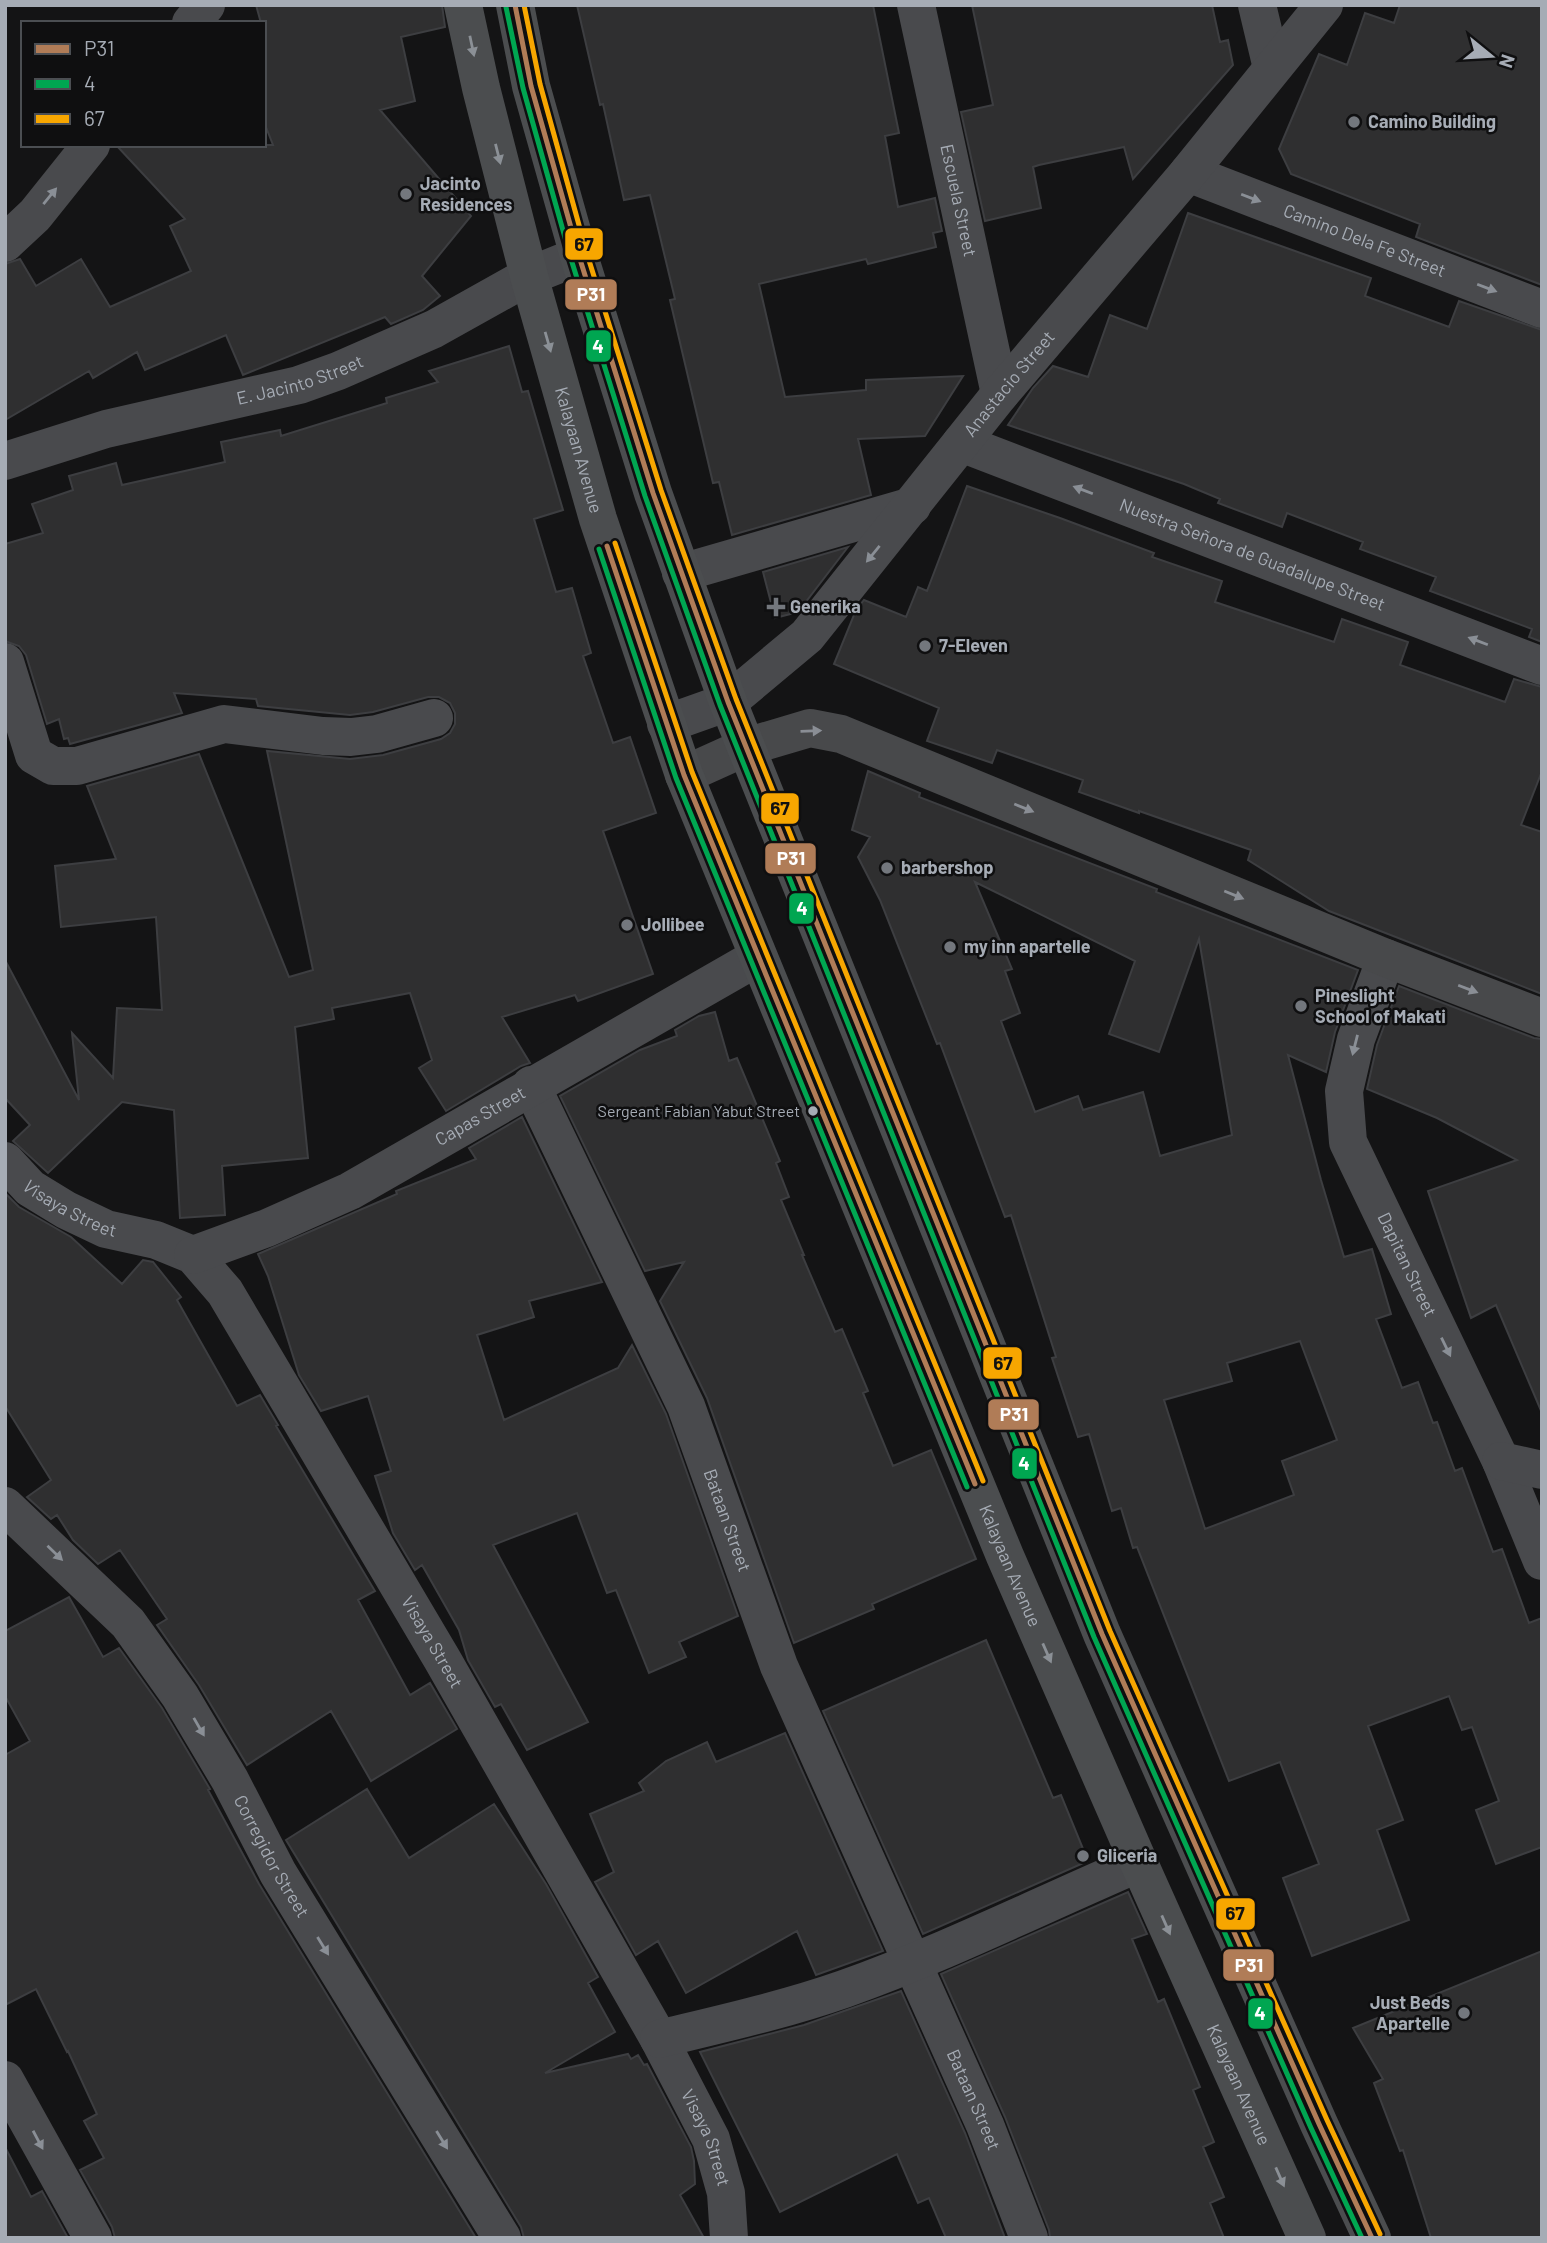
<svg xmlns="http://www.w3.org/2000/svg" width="1547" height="2243" viewBox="0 0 1547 2243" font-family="Barlow,sans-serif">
<rect width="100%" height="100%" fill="#141415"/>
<path fill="#2f2f30" stroke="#3d3e41" stroke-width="2" fill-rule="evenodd" d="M256,5h186l3,22 -44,10 14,64 -35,9 91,106 -49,60 18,20 -17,14 -32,14 -6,-7 -142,58 -17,-40 -81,35 -8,-18 -44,26 -4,-7 -84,49v-156l15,-5 16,27 45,-27 29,48 81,-36 -21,-45 15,-7 -69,-74h157l-9,-23v-99h-3z
M577,5h296l26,128 -14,3 13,71 37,-9 7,33 -9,2 3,14 -68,17 -2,-5 -107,25 26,113 81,-7v-10l97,-4 -38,60 -67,3 13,56 -139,40 -13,-53 -6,1 -43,-183 5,-1 -25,-104 -26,5 -21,-96 -3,1z
M972,5h240l8,37 8,-2 5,25 -100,114 -9,-32 -85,18 -6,2 8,41 -56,13 -24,-109 32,-7z
M1400,5h142v280l-126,-48 4,-13 -129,-50 -12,-25 40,-95 28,11 18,-52 29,10z
M1188,213l183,65 -6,18 84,31 10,-26 83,29v312l-13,-5 3,-8 -102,-38 6,-14 -76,-28 3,-7 -76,-29 -5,14 -64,-24 2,-4 -36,-15 -176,-59 25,-37 20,-22 35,11 22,-62 37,14z
M509,346l13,46 6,-1 35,119 -29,9 22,73 16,-4 19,65 -8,3 30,87 17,-6 26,76 -53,18 50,143 -75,27 -3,-6 -73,22 28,46 -9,3 -75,45 -27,-43 13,-8 -22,-67 -78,15 2,11 -39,8 13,131 -86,8 3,49 -45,3 -6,-108 -52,-8 -74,71 -35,-32 17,-16 -25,-27v-138l74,140 -7,-67 41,45 4,-70 45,2 -6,-93 -95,10 -6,-61 61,-7 -29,-73 112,-32 90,223 24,-7 -46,-219 83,8 33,-4 58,-16 9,-6 5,-9v-11l-5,-10 -11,-6h-11l-55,15 -23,3 -92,-9 -2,-7 -82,-6 8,20 -112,31 -2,-6 -4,1 -5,-20 -12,5 -21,-69 -7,-9 -14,-5v-97l38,-11 -11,-29 41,-14 -4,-14 47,-13 6,22 103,-23 -4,-20 59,-12 1,6 106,-33 -1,-5 52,-16 -9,-11z
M967,486l93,32 94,35 -2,4 70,24 -7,21 119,40 8,-23 66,23 -8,23 105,37 9,-23 28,8v84l-21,54 21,7v162l-213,-83 -81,-51 3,-10 -112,-39v2l-60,-21 4,-12 -86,-30 -5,13 -65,-22 12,-33 -105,-44 22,-54 8,-10 42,17 12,-30 9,4z
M848,547l-50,65 -23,6 -12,-46z
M868,771l52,22 -1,4 238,92 -1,3 202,78 -23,62 -9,40 -38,-17 33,125 23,77 28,-8 19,65 -15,5 26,69 16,-6 15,41 4,-1 18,49 7,-3 31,84 9,-3 27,74 13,-5v229l-46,17 -20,-54 23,-9 -27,-74 -10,3 -13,-34 -81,30 35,94 -26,10 32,90 -97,36 -29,-78 36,-14 -39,-102 -51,19 -92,-234 -4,1 -12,-40 -9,3 -23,-77 -11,3 -26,-79 4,-1 -45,-142 -6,2 -65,-174 -3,1 -57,-144 -22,-43 12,-20 -18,-7zM975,882l160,79 -26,73 50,18 40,-113 33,196 -72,21 -17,-64 -60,18 -5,-14 -43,16 -34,-91 19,-8 -15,-42 7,-2zM1300,1341l37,99 -55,21 12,34 -89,34 -41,-129 68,-19 -5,-18z
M1399,986l135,52 8,1v374l-46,-108 -25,13 -43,-127 89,-31 -80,-42 -70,-29 10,-44z
M715,1012l14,49 8,-3 43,103 -4,2 13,34 -8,3 23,55h-2l33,77 7,-3 26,62 -5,2 30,73 38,-16 45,109 -104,45 2,5 -80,34 -87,-245 -47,-97 24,-39 -39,9 -85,-175 80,-46 37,-14 -2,-6 24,-14z
M522,1117l80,165 -73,19 5,16 -57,18 27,85 114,-52 14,-23 34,69 72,202 -59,26 7,15 -37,16 -33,-83 -9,3 -30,-80 -84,32 95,177 -61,28 -26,-46 -6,3 -27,-47 -9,-30 -37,-65 -7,5 -22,-37 -18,-57 16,-5 -23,-75 -47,15 -22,-36 -31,-99 -10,-22 139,-60 -1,-3 80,-32 -7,-11z
M5,1193l14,14 52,30 51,47 21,-24 10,2 28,35 -4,3 60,106 23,-11 18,30 -2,1 99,165 -17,9 52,95 20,-12 27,46 -86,52 -40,-70 -84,54 -48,-80 -42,-60 10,-6 -47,-69 -22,14 -25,-24 -16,-25 -6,4 -24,-22 24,-17 -46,-74z
M69,1597l34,60 16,-9 43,60 48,81 -2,1 51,94 217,354h-361l-3,-11 -32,-57 24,-12 -20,-37 13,-7 -29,-63 -1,1 -31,-63 -31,16v-250l25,-14 -25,-45v-65z
M986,1640l67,158 8,-3 27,66 -165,73 -100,-223z
M785,1733l98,218 -67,24 -19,-44 -111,62 -28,-52 -22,14 -41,-73 19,-10 -24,-58 54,-23 -5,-8 27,-22 41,-19 9,20z
M367,1789l42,69 85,-54 52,80 52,93 -10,6 27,49 -70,41 83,-19 3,5 7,-4 6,10 3,-1 44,83 3,14 1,23 -15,11 24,43h-180l-3,-11 -235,-387z
M1128,1892l19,42 -15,5 26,63 6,-3 36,88 -7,3 21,52 -11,5 21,50 -14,6 14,35h-174l-1,-8 -44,-113 -64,-143z
M1542,1951v287h-111l-28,-88 -3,1 -26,-68 9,-4 -30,-51z
M901,1991l64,142 40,105h-59l-17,-40 -11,5 -21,-49 -117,58 -80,-160 104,-27z
M5,2147l26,50 11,-6 26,47h-63z"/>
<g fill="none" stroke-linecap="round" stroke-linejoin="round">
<g stroke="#494a4d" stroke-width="38">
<path id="s1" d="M916,5l84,389"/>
<path d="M1257,5l15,63"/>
<path d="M191,23l15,-18"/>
<path id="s2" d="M1188,173l354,136"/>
<path d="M5,243l30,-28 56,-70"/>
<path id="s3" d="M961,443l581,223"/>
<path id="s4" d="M5,461l101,-32 193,-44 39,-14 96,-42 95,-53 50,-20"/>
<path d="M681,573l231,-67"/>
<path d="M5,662l29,93 19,11h24l147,-42 99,12 28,1 26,-3 57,-16"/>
<path id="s5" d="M666,724l62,-22 79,-66 193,-242 188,-221 136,-168"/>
<path id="s6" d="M1386,958l-30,81 -12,52 4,51 153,319 41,100"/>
<path id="s7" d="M531,1085l155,321 93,260 206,459 44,113"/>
<path id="s8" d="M5,1161l25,27 36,22 40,19 50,11 37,15 32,37 217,367 217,380 52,100 15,54 3,45"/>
<path id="s9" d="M193,1255l74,-27 83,-37 408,-234"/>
<path d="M1501,1461l41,9"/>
<path id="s10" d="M5,1506l123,117 52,73 50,84 48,93 224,365"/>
<path d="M659,2039c62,-15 125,-29 185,-50 101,-36 197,-84 295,-126"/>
<path d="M5,2080l88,158"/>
</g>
<path stroke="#48494b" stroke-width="38" d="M684,775l62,-28 64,-19 31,6 545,224 156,60"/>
<g stroke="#4b4d4f" stroke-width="38">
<path id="s11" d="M463,5l18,83 48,188 69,243 86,256 321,781 134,307 168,375"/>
<path d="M515,5l16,81 48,170 74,237 75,209 374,932 217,490 53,114"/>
</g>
<defs>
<path id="bus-1" d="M515,5l16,81 48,170 74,237 75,209 374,932 217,490 53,114
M607,546l77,229 291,709"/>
<path id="bus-2" d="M506,7l17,81 48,171 74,237 75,209 374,932 217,491 51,110
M599,549l77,229 291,709"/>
<path id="bus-3" d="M524,5l16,79 47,170 74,236 75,209 374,932 217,489 53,114
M615,543l77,229 291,709"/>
</defs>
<use href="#bus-1" stroke="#0f0f10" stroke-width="10"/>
<use href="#bus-2" stroke="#0f0f10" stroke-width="10"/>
<use href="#bus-3" stroke="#0f0f10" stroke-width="10"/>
<use href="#bus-1" stroke="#b07c57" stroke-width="5"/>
<use href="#bus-2" stroke="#00a651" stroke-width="5"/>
<use href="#bus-3" stroke="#f7a600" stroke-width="5"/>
</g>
<defs><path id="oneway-solid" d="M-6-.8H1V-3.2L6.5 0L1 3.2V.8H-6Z" transform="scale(1.75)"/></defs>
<g fill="#8b9096">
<use href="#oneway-solid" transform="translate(472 46) rotate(78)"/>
<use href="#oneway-solid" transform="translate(498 154) rotate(76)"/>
<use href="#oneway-solid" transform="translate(548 342) rotate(74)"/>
<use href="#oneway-solid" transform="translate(1047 1653) rotate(66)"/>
<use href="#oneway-solid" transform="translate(1166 1925) rotate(66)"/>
<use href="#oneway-solid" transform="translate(1280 2177) rotate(66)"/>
</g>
<g fill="#8a8f96">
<use href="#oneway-solid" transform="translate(50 196) rotate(-51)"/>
<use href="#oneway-solid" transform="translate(1251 198) rotate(21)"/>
<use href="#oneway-solid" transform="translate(1487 288) rotate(21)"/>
<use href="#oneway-solid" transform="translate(1083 490) rotate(-159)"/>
<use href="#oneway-solid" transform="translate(873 554) rotate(129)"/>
<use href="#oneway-solid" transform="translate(1478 641) rotate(-159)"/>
<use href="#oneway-solid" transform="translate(1355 1045) rotate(104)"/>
<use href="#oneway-solid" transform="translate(1446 1347) rotate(64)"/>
<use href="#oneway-solid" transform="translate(55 1553) rotate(44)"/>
<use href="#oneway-solid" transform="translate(199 1727) rotate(60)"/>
<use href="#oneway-solid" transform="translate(323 1946) rotate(58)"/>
<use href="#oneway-solid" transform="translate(38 2140) rotate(62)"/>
<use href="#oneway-solid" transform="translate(442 2140) rotate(58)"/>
</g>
<g fill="#8a8e95">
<use href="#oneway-solid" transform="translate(811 731) rotate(-2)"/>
<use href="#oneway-solid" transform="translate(1024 808) rotate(22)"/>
<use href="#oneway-solid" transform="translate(1234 895) rotate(22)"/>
<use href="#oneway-solid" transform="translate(1468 989) rotate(21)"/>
</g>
<g fill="#73777d" stroke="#0f0f10" stroke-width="2.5">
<circle cx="1354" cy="122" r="7"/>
<circle cx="406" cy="194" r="7"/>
<path d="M772.5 596.5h7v7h7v7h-7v7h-7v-7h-7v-7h7z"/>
<circle cx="925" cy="646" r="7"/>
<circle cx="887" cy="868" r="7"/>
<circle cx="627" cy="925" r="7"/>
<circle cx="950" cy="947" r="7"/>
<circle cx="1301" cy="1006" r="7"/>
<circle cx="1083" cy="1856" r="7"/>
<circle cx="1464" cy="2013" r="7"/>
</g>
<circle fill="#a6acb5" stroke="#0f0f10" stroke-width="2.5" cx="813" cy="1111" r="6"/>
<g text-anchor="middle" stroke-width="5" stroke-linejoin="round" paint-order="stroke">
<g font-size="16" fill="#a6acb5" stroke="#0f0f10" text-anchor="end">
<text x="800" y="1117">Sergeant Fabian Yabut Street</text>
</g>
<g font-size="18" font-weight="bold" fill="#a6acb5" stroke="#0f0f10" text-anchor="start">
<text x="1368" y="128">Camino Building</text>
<text x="420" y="190">Jacinto<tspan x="420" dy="21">Residences</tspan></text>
<text x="790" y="613">Generika</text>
<text x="939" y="652">7-Eleven</text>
<text x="901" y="874">barbershop</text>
<text x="641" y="931">Jollibee</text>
<text x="964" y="953">my inn apartelle</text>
<text x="1315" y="1002">Pineslight<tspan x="1315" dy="21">School of Makati</tspan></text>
<text x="1097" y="1862">Gliceria</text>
<text x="1450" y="2009" text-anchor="end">Just Beds<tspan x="1450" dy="21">Apartelle</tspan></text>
</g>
<g font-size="18" fill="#a6acb5" stroke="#0f0f10">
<text dy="6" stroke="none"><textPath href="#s1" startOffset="200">Escuela Street</textPath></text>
<text dy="6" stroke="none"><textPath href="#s2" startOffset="189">Camino Dela Fe Street</textPath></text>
<text dy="6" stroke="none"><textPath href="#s4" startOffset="306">E. Jacinto Street</textPath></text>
<text dy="6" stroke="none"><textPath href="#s5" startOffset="492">Anastacio Street</textPath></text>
<text dy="6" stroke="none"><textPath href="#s11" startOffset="460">Kalayaan Avenue</textPath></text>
<text dy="6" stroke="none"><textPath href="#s3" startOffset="312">Nuestra Señora de Guadalupe Street</textPath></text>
<text dy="6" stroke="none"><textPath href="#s9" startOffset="320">Capas Street</textPath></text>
<text dy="6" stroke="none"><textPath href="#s8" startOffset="82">Visaya Street</textPath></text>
<text dy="6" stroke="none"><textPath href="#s6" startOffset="327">Dapitan Street</textPath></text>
<text dy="6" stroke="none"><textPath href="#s7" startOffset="478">Bataan Street</textPath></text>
<text dy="6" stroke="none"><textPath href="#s11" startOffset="1657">Kalayaan Avenue</textPath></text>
<text dy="6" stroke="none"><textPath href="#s8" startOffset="670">Visaya Street</textPath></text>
<text dy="6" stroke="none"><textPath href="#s10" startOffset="444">Corregidor Street</textPath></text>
<text dy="6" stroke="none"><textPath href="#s11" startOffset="2224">Kalayaan Avenue</textPath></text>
<text dy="6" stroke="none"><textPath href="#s7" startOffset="1108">Bataan Street</textPath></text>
<text dy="6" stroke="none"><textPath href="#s8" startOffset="1237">Visaya Street</textPath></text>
</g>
</g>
<g stroke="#0f0f10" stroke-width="2.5">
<rect x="564" y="227" width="40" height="34" rx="7" fill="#f7a600"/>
<rect x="564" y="278" width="54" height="33" rx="7" fill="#b07c57"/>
<rect x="585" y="329" width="27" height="34" rx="7" fill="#00a651"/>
<rect x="760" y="792" width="40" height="33" rx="7" fill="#f7a600"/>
<rect x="764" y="842" width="53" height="33" rx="7" fill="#b07c57"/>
<rect x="788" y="892" width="27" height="33" rx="7" fill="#00a651"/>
<rect x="982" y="1346" width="41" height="34" rx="7" fill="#f7a600"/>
<rect x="987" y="1398" width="53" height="33" rx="7" fill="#b07c57"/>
<rect x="1011" y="1447" width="27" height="33" rx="7" fill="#00a651"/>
<rect x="1215" y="1897" width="41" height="34" rx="7" fill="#f7a600"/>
<rect x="1222" y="1948" width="53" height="34" rx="7" fill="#b07c57"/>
<rect x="1247" y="1997" width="27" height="33" rx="7" fill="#00a651"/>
</g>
<g font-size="19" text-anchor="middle" font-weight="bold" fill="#fff">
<text x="591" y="301">P31</text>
<text x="598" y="353">4</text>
<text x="791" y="865">P31</text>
<text x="802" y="915">4</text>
<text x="1014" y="1421">P31</text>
<text x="1024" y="1470">4</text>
<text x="1249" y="1972">P31</text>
<text x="1260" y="2020">4</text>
</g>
<g font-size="19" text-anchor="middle" font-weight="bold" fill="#111">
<text x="584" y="251">67</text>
<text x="780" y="815">67</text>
<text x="1003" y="1370">67</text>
<text x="1235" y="1920">67</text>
</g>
<rect width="1547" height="2243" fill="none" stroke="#a6acb5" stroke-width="14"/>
<rect x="21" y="21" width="245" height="126" fill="#0f0f10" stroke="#4b4e52" stroke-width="2"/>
<rect x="35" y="44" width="35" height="10" fill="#b07c57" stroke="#4b4e52" stroke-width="2"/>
<text x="84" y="56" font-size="21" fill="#a6acb5">P31</text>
<rect x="35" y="79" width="35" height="10" fill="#00a651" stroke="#4b4e52" stroke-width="2"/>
<text x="84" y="91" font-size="21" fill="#a6acb5">4</text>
<rect x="35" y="114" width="35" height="10" fill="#f7a600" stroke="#4b4e52" stroke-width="2"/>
<text x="84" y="126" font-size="21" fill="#a6acb5">67</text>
<g transform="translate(1491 56) rotate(108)" stroke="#0f0f10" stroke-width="5" paint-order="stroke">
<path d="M0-5L12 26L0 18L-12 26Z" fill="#a6acb5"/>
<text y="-10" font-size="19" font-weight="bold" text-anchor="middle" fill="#a6acb5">N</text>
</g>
</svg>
